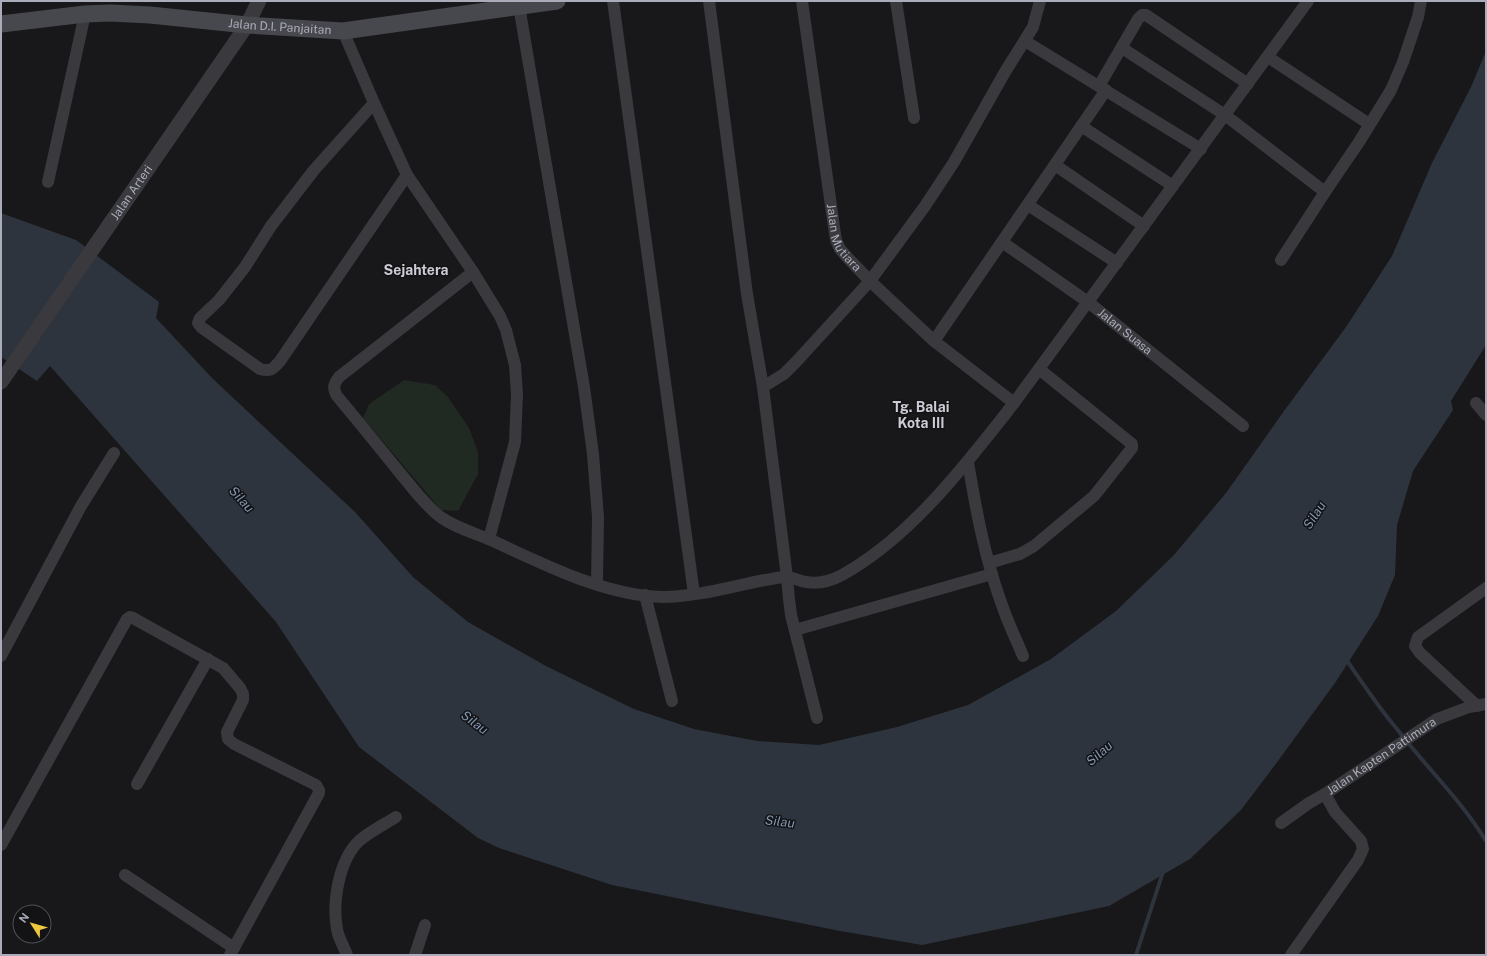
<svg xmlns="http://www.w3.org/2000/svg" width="1487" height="956" viewBox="0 0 1487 956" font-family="'Public Sans',sans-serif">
<rect width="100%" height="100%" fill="#181719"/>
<path fill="#212923" d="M404,380l31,5 13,12 21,31 9,24v22l-20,37 -17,-1 -78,-92 6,-14z"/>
<path fill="#2e343d" d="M1486,51v294l-35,56 2,9 -40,61 -16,54 -2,50 -17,41 -43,67 -60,82 -34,45 -51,49 -81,47 -187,39 -82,-14 -228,-46 -113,-37 -21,-10 -119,-91 -83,-125 -226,-256 -13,15 -36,-24v-144l75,27 83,62 -3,16 57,61 142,133 58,65 55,45 78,44 88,43 60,20 63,12 62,4 78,-18 71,-22 83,-46 65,-48 57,-55 53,-63 58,-82 62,-84 46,-71 40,-93 39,-76z"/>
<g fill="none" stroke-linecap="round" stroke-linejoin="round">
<path stroke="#2e343d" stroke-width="4" d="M1345,658c17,24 33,49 52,71 29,38 64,71 89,112
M1136,955l27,-83"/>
<g stroke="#39393e" stroke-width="12">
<path d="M613,1l81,593"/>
<path d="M709,1l38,293 16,93 24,190 2,22 2,16 26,103"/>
<path id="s1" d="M802,1l32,226 2,13 4,9 7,8 23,24 64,60 80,62"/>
<path d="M896,1l18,117"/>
<path d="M519,6l65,381 9,67 5,63 -1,67"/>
<path d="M343,31l31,72 33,72 66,97 27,44 6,14 9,35 2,29 -2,48 -26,97"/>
<path d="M1025,41l176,108"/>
<path d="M1122,48l103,67 100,77 34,-50 32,-52 12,-28 15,-45 3,-16"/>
<path d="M1268,57l101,67"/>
<path d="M1099,86l39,-67 4,-4h4l102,69"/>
<path d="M374,103l-60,67 -43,56 -26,41 -26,33 -19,18 -2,5 3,4 59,42c11,3 13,0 20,-8l127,-186"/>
<path d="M1081,126l92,60"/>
<path d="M1055,165l89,61"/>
<path d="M48,182l37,-168"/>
<path d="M1028,205l89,58"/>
<path id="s2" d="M1002,242l86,60 155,124"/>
<path d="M1281,260l44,-68"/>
<path d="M473,272l-134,105c-5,7 -7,10 -2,19 21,25 42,51 63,77 12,14 27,35 42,45 14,10 33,15 49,22 52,24 114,56 172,57 33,0 70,-11 102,-17 7,-1 14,-3 21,-3 7,0 13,4 20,5 12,2 25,-1 36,-7 69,-38 124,-111 172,-172l294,-402"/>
<path d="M934,341l172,-251"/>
<path d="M763,387l21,-13 12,-12 74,-81 55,-75 29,-44 51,-90 28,-45 7,-26"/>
<path d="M1476,403l10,12"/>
<path d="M968,462c8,48 17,97 34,143 6,18 14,34 21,51"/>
<path d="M989,563l31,-9 14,-8 60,-50 38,-48v-4l-93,-75"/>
<path d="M645,595l27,106"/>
<path d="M795,630l197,-56"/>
<path d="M1,656l80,-150 33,-53"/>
<path d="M1477,706l-57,-53 -5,-7 3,-9 68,-49"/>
<path d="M137,784l71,-125"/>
<path d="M1281,823l28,-20 16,-9"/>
<path d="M1,845l126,-226 3,-2 3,1 90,50 17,20 3,6v6l-16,32 1,7 6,5 82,41 3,5v3l-89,162"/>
<path d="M125,875l109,73"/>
<path d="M347,955c-3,-8 -9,-18 -10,-26 -5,-27 2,-69 22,-88 10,-9 26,-17 37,-24"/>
<path d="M415,955l10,-30"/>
<path id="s3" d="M1291,955l67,-95 5,-11 -2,-8 -26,-29 -10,-18 112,-75 32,-12 17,-3"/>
</g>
<path stroke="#39393e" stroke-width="15" id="s4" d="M1,382l246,-357 12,-24"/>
<path stroke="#47474e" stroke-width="17" id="s5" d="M1,24l84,-10 25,-1 40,2 97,10 96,6 214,-30"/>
</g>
<g text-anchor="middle" stroke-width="3" stroke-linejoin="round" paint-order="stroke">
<g font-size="12" fill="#aaadb9" stroke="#131214">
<text dy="4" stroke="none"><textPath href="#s5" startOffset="280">Jalan D.I. Panjaitan</textPath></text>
<text dy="4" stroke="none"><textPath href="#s4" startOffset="230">Jalan Arteri</textPath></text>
<text dy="4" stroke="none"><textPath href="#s1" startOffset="242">Jalan Mutiara</textPath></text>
<text dy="4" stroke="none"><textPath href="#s2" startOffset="152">Jalan Suasa</textPath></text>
<text dy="4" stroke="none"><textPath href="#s3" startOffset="264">Jalan Kapten Pattimura</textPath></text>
</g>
<g font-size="13" font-style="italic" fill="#8296b3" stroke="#131214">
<text transform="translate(242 499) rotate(48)" y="5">Silau</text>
<text transform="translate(1314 515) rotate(-57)" y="5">Silau</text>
<text transform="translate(475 722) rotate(37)" y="5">Silau</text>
<text transform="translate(1099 753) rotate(-41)" y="5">Silau</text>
<text transform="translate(780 821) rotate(7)" y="5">Silau</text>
</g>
<g font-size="14" font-weight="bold" fill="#cbccd5" stroke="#131214">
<text x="416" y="275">Sejahtera</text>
<text x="921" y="412">Tg. Balai<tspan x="921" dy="16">Kota III</tspan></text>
</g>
</g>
<rect width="1487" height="956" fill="none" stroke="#aaadb9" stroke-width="4"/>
<g transform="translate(32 924) rotate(307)"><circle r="19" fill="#131214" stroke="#4f5056"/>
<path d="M0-3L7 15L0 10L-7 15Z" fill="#edc83c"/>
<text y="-6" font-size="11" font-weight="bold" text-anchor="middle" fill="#aaadb9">N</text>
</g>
</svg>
